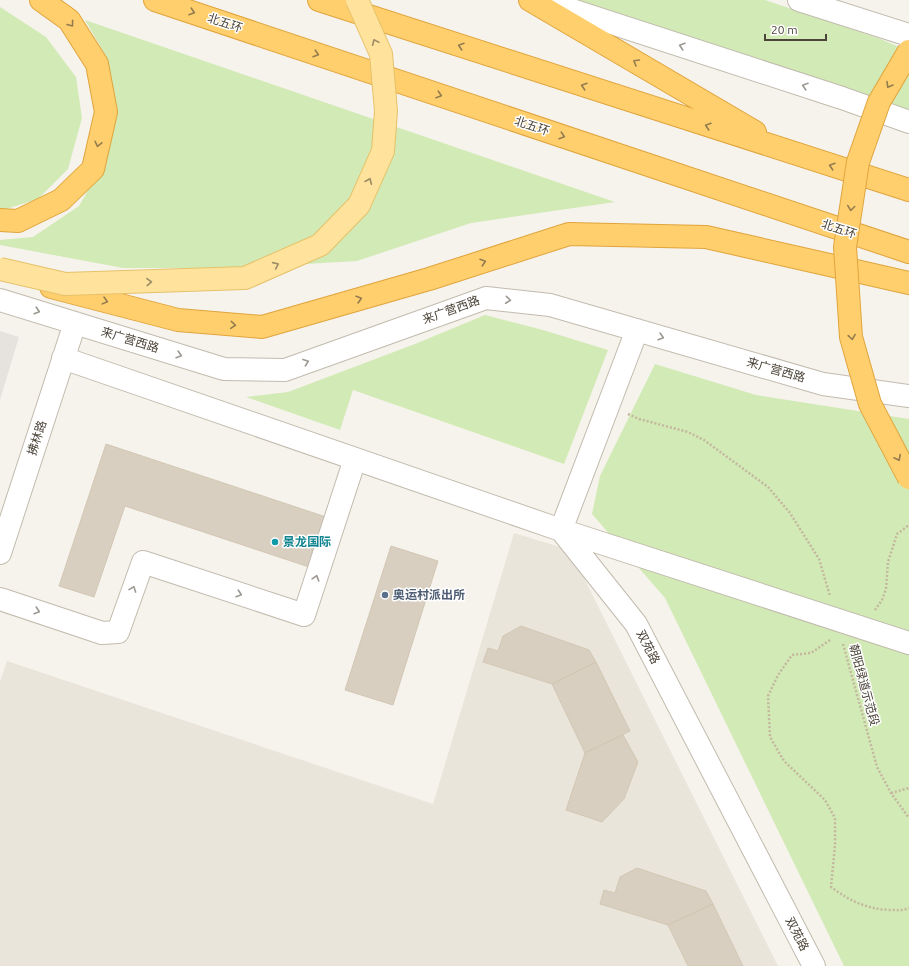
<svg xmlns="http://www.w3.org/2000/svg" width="909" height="966" viewBox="0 0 909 966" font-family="Ubuntu,'Noto Sans SC',sans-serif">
<rect width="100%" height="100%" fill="#f6f3ec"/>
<path fill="#eae5da" d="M514,533l56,17 208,416h-778v-284l7,-21 426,143z"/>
<path fill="#e6e2dd" d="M0,331l19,6 -19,63z"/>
<path fill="#d2eab5" d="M567,0h198l113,38 31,13v61z
M0,7l46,30 30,40 6,41 -14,51 -30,30 -38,12z
M85,20l530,182 -144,21 -114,38 -122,7h-112l-123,-23v-5l33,-3 46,-31 25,-44 12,-44 -9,-60z
M485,315l58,15 65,20 -44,114 -211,-74 -13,40 -94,-33 42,-5 127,-48z
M655,364l101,31 153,24v547h-65l-179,-368 -73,-84 8,-38z"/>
<path fill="#d8cfc1" stroke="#d3c7b4" d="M106,444l220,73 -17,50 -184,-61 -31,91 -35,-11z
M391,546l47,15 -45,144 -48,-15z
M521,626l68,24 7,12 -44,22 -69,-22 5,-14 10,3 5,-15z
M596,662l34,69 -45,22 -33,-69z
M623,735l15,27 -14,37 -22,23 -36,-12 19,-57z
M637,868l69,23 7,13 -45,21 -68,-21 4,-14 11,3 5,-16z
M713,904l30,62h-55l-20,-41z"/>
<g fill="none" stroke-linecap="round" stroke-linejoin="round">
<defs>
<path id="minor" d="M541,0l301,98 67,24
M799,0l110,35
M0,300l224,69 61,1 201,-72 64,7 273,79 86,12
M637,330l-76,200 75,94 178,342
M63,358l498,172 348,113
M0,553l75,-230
M0,599l102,34 16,-1 25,-70 161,53 51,-156"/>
<path id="highway" d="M155,0l754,252
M319,0l590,190
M530,0l225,132
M0,220l18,1 43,-21 32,-31 13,-57 -9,-48 -28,-44 -28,-20
M51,287l127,33 84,7 167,-48 140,-45 137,3 203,46"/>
</defs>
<use href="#minor" stroke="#c2bbae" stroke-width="24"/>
<use href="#highway" stroke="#e0a43c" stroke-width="24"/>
<path stroke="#c4b79f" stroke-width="2.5" stroke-dasharray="2 2" stroke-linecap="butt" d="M628,414l11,5 49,13 16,8 64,47 22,26 29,46 11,37
M875,610l7,-10 4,-11 2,-27 9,-28 12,-9
M830,640l-19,13 -19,2 -14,20 -10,21 2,41 14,24 41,39 10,18v27l-4,42c19,14 36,22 59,23 7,0 13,1 19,-2
M843,644l34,123 14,26 18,25
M891,793l18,-5"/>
<use href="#minor" stroke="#fff" stroke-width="22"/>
<use href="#highway" stroke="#ffcf6e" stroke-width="22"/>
<defs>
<path id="major-bridge" d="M0,269l65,15 180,-6 75,-33 39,-40 24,-54 3,-40 -5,-57 -24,-54"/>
<path id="highway-bridge" d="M909,51l-30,51 -21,60 -13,85 6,90 19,67 39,74"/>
</defs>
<use href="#major-bridge" stroke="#e6c16a" stroke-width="24" stroke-linecap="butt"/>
<use href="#highway-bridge" stroke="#e0a43c" stroke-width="24" stroke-linecap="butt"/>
<use href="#major-bridge" stroke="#ffe39c" stroke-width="22"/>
<use href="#highway-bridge" stroke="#ffcf6e" stroke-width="22"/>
</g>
<defs><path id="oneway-chevron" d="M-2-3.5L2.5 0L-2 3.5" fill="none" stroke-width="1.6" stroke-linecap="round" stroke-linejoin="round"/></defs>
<g stroke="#937c4e">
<use href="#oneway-chevron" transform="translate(192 12) rotate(18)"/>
<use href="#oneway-chevron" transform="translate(71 24) rotate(53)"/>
<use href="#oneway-chevron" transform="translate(461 46) rotate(-162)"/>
<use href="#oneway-chevron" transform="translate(316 54) rotate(18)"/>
<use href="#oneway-chevron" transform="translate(636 62) rotate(-150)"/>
<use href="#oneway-chevron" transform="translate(889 85) rotate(120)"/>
<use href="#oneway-chevron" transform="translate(584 86) rotate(-162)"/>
<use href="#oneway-chevron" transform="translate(439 95) rotate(18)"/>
<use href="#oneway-chevron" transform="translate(708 126) rotate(-162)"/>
<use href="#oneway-chevron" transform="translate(562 136) rotate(18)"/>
<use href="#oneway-chevron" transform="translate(98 144) rotate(103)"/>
<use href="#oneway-chevron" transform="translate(832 166) rotate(-162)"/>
<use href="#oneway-chevron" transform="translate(851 208) rotate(98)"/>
<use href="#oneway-chevron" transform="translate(483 262) rotate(-18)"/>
<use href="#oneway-chevron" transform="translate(359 299) rotate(-16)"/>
<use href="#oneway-chevron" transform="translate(105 301) rotate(15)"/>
<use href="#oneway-chevron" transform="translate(233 325) rotate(5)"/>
<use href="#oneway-chevron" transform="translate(852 337) rotate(81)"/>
<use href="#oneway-chevron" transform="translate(898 458) rotate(63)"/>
</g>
<g stroke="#9c8c66">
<use href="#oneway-chevron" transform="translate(375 42) rotate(-114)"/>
<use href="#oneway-chevron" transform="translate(369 181) rotate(-67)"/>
<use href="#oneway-chevron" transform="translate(276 265) rotate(-24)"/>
<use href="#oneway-chevron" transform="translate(149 282) rotate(-2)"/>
</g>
<g stroke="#9c9892">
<use href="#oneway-chevron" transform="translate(682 46) rotate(-162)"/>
<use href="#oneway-chevron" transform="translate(805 86) rotate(-162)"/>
<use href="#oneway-chevron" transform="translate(508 300) rotate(6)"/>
<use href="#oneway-chevron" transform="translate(37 311) rotate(17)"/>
<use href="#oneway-chevron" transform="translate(661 337) rotate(16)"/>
<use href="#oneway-chevron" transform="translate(179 355) rotate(17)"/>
<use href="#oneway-chevron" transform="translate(306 362) rotate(-20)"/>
<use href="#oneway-chevron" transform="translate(316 578) rotate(-72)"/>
<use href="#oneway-chevron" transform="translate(133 589) rotate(-70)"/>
<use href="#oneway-chevron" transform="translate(239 594) rotate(18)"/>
<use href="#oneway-chevron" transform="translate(37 611) rotate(18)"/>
</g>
<circle fill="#0f9aa8" stroke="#fff" stroke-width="1.5" cx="275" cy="542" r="4"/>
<circle fill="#5c6f8a" stroke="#fff" stroke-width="1.5" cx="385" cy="595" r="4"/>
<g text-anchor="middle" stroke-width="3" stroke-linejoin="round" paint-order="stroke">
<g font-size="12" fill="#4b4439" stroke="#fff">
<text transform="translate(225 23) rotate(18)" y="4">北五环</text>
<text transform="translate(532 126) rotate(18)" y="4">北五环</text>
<text transform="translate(839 229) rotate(18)" y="4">北五环</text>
<text transform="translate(451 310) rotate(-20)" y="4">来广营西路</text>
<text transform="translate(130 340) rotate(17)" y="4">来广营西路</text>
<text transform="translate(776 370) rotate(16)" y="4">来广营西路</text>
<text transform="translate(37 438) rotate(-72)" y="4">拂林路</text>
<text transform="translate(648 647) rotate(63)" y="4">双苑路</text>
<text transform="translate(864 685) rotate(75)" y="4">朝阳绿道示范段</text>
<text transform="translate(797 934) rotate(63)" y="4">双苑路</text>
</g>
<g font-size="12" font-weight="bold" fill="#0d838f" stroke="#fff" text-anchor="start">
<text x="283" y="546">景龙国际</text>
</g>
<g font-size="12" font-weight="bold" fill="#4e5e75" stroke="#fff" text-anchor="start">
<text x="393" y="599">奥运村派出所</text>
</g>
</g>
<path d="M765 34v6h61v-6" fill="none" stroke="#4b4439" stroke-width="2"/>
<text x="771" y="34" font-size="12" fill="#4b4439" stroke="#ffffff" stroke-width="3" paint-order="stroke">20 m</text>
</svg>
